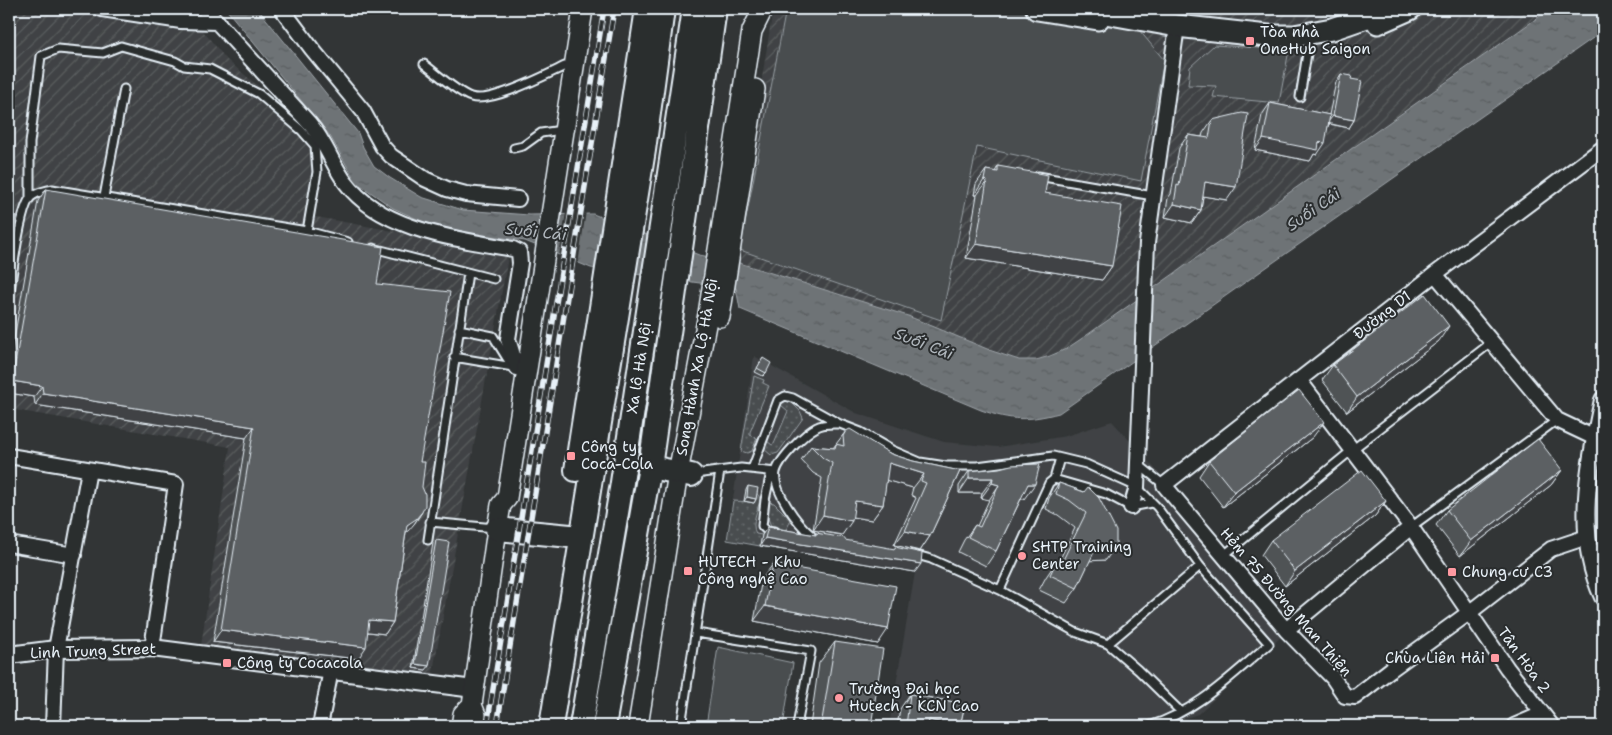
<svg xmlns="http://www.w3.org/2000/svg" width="1612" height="735" viewBox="0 0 1612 735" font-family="'Shantell Sans',sans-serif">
<defs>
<pattern id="industrial-furrows" width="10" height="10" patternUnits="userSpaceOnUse" patternTransform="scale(1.25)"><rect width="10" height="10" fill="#3f4244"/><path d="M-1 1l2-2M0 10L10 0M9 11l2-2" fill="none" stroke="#5b5e60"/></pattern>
<pattern id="grass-dots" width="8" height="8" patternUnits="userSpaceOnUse" patternTransform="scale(1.25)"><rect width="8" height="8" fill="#494d4f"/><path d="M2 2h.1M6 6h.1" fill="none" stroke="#636769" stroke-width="1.8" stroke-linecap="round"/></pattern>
<pattern id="water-ripples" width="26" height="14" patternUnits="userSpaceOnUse" patternTransform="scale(1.25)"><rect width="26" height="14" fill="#6e7376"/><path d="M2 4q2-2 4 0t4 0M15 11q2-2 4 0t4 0" fill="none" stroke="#5a5e60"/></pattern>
</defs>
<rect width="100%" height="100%" fill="#323536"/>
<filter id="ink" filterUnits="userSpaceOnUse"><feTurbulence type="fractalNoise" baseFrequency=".02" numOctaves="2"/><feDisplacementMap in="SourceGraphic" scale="10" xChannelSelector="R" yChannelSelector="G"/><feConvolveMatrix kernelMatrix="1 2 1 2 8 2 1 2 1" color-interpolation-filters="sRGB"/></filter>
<g filter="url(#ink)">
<path fill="#3f4244" d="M754,356l102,57 88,29 54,5 68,-11 46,-15 64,71 106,144 -84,78 -36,12h-273l26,-154 -188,-32z"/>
<path fill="url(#industrial-furrows)" d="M17,9h168l42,51 91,76 -7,80 198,36 -77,425 -231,-31 29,-199 -221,-38v-356z
M773,9h777l-463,326 -21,14 -16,7 -17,4h-14l-286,-99z"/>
<path fill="url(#grass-dots)" stroke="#989fa4" d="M754,376l10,4 -1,3 6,3 -19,46v3l7,3 -5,13 -5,2 -6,-2z
M784,401h6l10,10 3,7 -25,35 -7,2 -7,-6v-7l3,-1 5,4 2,-1 14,-33 -7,-6z
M756,492l4,6c-1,12 -10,24 -4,36l6,1 -2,11 -33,-6 6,-39 20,1z
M769,502l5,1 15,15 1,4 -4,8 -15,-4 -4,-10z"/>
<path fill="#494d4f" stroke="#989fa4" d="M786,9h227l126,21 25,30 -23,121 -164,-34 -36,173 -201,-70z
M1214,45l75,5 -10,53 -66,-6 3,-11 -28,-1 2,-18z
M718,647l75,16 -10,63h-77z"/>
<path fill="url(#water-ripples)" stroke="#9fa5aa" d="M226,9h32l100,124 5,14 11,19 16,12 31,19 42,13 66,5 64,-1 106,41 34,6 175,55 84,35 27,9h17l14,-4 16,-7 21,-14 463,-326h53v22l-544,382c-31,8 -47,8 -78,-3l-241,-101 -4,-21 -145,-20 -66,-27 -55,-8 -42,-9 -35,-16 -37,-26 -26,-46z"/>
<path fill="#323536" d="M586,211l-8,54 -19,-8 7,-45z"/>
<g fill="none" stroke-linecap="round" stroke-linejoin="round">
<defs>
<path id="service" d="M424,64c12,9 34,29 47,33 19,7 75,-22 94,-31
M1300,97l10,-62
M514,148l9,-2 18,-13 14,-2
M1038,176l115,20
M104,197l20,-108
M30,198v-55l11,-87 17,-7 45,4 18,-7 54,15 9,5 26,3 49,25 42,36 14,16 2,26 -10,59
M373,248l121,31
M9,299c3,-20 10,-90 22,-102 6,-5 14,-6 21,-8l255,42 41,11
M459,329l34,7 18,29
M454,357l59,10
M1138,464l26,21
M752,469l26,-69 7,-4 8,2 47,26 21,8 31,18 28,12 26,4h31l76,-10 33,8 51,23 20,20 43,59 69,78c-37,31 -73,68 -120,82
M771,472l-6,28 -3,26 4,4 8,1
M695,474l46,-6 35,4
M1054,479l52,15 25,13 21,-4
M430,522l65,6
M1411,527l146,-107
M811,535c-13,-11 -39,-45 -35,-63 3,-13 29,-39 41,-45 6,-4 16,-3 23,-3
M428,540l40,-267
M913,554l18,5 69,31 75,42 33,12 30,26 43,42
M1223,556l129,-106 140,-108
M1000,590l49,-107 5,-4 6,-21
M696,633l115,18 -14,75
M1108,644l92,-78
M681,726l39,-255"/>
<path id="minor" d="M102,9l79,12 37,1
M205,9l105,115c4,5 8,10 11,16 9,14 15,30 25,43 36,48 112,56 167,66l6,3 1,11 -12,76 9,29
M282,9l30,40 51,62 19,35 9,10 34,23 22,10 19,5 52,5
M1435,274l122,146 38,18
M1299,380l112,147 96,141 45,58
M9,456l167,28 -24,164
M1131,507l6,-20 10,-244 30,-217
M1587,537l-36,12 -81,63 -80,58 -35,27 -10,-1 -12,-18 -47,-48 -122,-145 271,-211 168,-126
M9,544l65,11
M1590,557l13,-8
M1286,630l125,-103
M53,726l3,-77 33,-179
M320,726l11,-56
M1514,726l28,-12"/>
<path id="tertiary" d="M1603,400c-14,63 -29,136 0,197
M9,655l47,-6 96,-1 322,41"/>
<path id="secondary" d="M720,317l35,-228
M461,726l2,-12 9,-9
M474,726l2,-11 -4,-10 25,-176 4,-24 6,-7 76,-489
M638,726l40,-253 30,-159 44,-283 11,-22"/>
<path id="primary" d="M1037,9l61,10
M1083,9l94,17 91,10h26l38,-7 58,-20
M1378,23l32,-14"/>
<path id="trunk" d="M650,467l41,8
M576,470c23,-154 48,-307 71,-461
M497,529l84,8
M551,726l93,-576 19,-141
M581,726l40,-237 73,-480
M604,726l46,-259 65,-458"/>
</defs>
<use href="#service" stroke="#e8f1f8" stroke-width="11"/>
<use href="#minor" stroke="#e8f1f8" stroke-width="18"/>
<use href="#tertiary" stroke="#e8f1f8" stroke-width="20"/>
<use href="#secondary" stroke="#e8f1f8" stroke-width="22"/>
<use href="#primary" stroke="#e8f1f8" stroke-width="25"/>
<use href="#trunk" stroke="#e8f1f8" stroke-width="26"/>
<use href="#service" stroke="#2a2d2e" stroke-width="7"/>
<use href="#minor" stroke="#2a2d2e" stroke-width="14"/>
<use href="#tertiary" stroke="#2a2d2e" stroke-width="16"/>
<use href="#secondary" stroke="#2a2d2e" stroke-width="19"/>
<use href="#primary" stroke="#2a2d2e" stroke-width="21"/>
<use href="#trunk" stroke="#2a2d2e" stroke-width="22"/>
<defs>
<path id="rail" d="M487,726l117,-717
M497,726l117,-717"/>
</defs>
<use href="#rail" stroke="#e8f1f8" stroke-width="5.5"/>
<use href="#rail" stroke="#2a2d2e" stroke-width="4" stroke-dasharray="11" stroke-linecap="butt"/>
</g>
<path fill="#4f5355" stroke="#e8f1f8" d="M1341,74l10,5 3,41 -5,8 -20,-4 -12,31 -3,-1 -4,7 -55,-11 7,-35 8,-12 59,12 7,-33z
M1212,120l15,80 -24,-4 -2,14 -9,13 -27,-6 3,-19 3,-4 8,-46 9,-13 14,2 1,-4z
M998,166l47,27 67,73 -10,14 -136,-22 11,-63h-3l2,-11 10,-14 9,2z
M46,189l331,95 43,178 2,50 -8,12 -8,8 -13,90 -8,12 -17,-2 -10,27 -145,-17 33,-204 -211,-33 -1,-8 -25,-4v-25l29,-167z
M1439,341l-92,71 -25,-32 11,-15z
M763,358l3,15 -3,3 -8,-4z
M846,431l45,23 22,7 47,10 -30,65 -10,15 -26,-6 22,-47 -5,-3 2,-7 -27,-8 -3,25 -11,15 -19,-3 -11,18 -29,-5 9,-52 -9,-5 -12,-13 10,-14 22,2z
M1313,437l-90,70 -24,-31 10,-15z
M999,468l25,31h-3l-25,52 -10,15 -28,-14 6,-12 11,-15 2,1 12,-26 -8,-2 1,-5h-23v-7l10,-15z
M1562,470l-11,15 -91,71 -24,-31 11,-15z
M1059,483l25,9 22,68h-16l-13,28 -11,15 -27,-13 7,-13 10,-15 2,1 17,-35 -17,-13 -12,-6 3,-11z
M748,486l8,13 -2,4 -10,-2 2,-11z
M1386,501l-11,15 -90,70 -24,-31 10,-15z
M768,527l47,8 1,-2 29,7 70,32 -155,-26 2,-11z
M436,540l-10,130 -13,-2 20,-125z
M773,564l105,80 -124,-23 8,-42z
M835,642l36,84h-61l9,-63z
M910,694l55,10 -5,22h-63l3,-17z"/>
<path fill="#404345" stroke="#e8f1f8" d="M1333,116l21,4 -5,8 -22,-5z
M1263,139l56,3 6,1 -8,12 -3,-1 -4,7 -55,-11z
M984,180l3,1 -10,14h-3z
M1205,182l31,5 -9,13 -31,-5z
M1174,204l27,6 -9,13 -27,-6z
M976,244l136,22 -10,14 -136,-22z
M1449,326l-10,15 -92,71 10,-15z
M12,381l30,5 -8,11 -25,-4v-6z
M43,393l211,34 -8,11 -211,-33z
M1324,422l-11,15 -90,70 11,-15z
M889,463l35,11 -11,14 -35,-10z
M1562,470l-11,15 -91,71 11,-15z
M969,478h24l-11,15h-23z
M992,483l7,2 -10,15 -8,-2z
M1028,484h7l-11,15h-7z
M747,497l9,2 -2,4 -10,-2z
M855,501l28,4 -11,15 -27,-4z
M1386,501l-11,15 -90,70 10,-15z
M422,512l-8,12 -6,7 -9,5 8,-11z
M823,515l29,6 -10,14 -29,-5z
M905,531l25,5 -10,15 -26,-6z
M765,538l156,26 -6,8 -155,-26z
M1116,545l-10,15 -20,1 11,-15z
M765,606l123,23 -10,15 -124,-23z
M369,620l24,2 -8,12 -24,-3z
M221,630l145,17 -8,12 -145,-17z
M415,664l14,2 -3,4 -13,-2z
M929,720l31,6h-35z"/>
<path fill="#5c6063" stroke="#e8f1f8" d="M1341,74l11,2 -1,3 11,2 -8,39 -21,-4z
M1270,103l60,12 -5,28 -6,-1 -1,8 -55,-11z
M1242,113l6,1 -12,73 -31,-5 -4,28 -27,-6 3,-19 2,1 9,-51 21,3 3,-18z
M998,166l50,9 -3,18 77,13 -10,60 -136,-22 11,-63 -3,-1 2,-10 12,2z
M46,189l337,58 -6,37 73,8 -30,170h5l-3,25 3,7v12l-3,6 -6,7 -9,6 -14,97 -24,-2 -3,27 -145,-17 33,-203 -211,-34 -1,-7 -30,-5z
M1425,294l24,32 -92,71 -24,-32z
M763,358l8,5 -5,10 -9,-5z
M1299,390l25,32 -90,70 -25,-31z
M850,429l41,25 22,7 47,10 -30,65 -25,-5 21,-48 -5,-2 3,-7 -35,-11 -6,42 -28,-4 -3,20 -29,-6 9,-52 -9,-5 -12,-12 24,2 1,-4 8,2 -1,-10 3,-5z
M1538,439l24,31 -91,71 -24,-31z
M1040,464l-5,20h-7l-32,67 -28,-14 7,-12 5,2 19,-42 -7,-2 1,-5h-24v-7l30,-3 12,-3z
M1362,470l24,31 -91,70 -24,-31z
M1059,483l25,9 4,-5 11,11 17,33v14l-19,1 -20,42 -27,-13 6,-13 5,2 25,-51 -17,-13 -13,-6z
M748,486l10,2 -2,11 -9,-2z
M768,527l48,8v-2l29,5v2l50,9v-2l27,6 -1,11 -156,-26z
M436,540l13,2 -20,124 -14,-2z
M773,564l123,22 -8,43 -123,-23z
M835,642l48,7 -12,77h-50z
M910,694l55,10 -5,22 -31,-6 -1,6h-22z"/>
</g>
<g fill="#ff9aa2" stroke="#2a2d2e" stroke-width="2">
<rect x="1245" y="36" width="10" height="10" rx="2.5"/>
<rect x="566" y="451" width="10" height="10" rx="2.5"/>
<circle cx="1022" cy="556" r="5"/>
<rect x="683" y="566" width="10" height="10" rx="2.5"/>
<rect x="1447" y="567" width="10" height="10" rx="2.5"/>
<rect x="1490" y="653" width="10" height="10" rx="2.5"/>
<rect x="222" y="658" width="10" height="10" rx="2.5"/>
<circle cx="839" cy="698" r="5"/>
</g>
<g text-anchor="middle" stroke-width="4" stroke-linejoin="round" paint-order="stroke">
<g font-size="15" fill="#e8f1f8" stroke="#2a2d2e" text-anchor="start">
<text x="1260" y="37">Tòa nhà<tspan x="1260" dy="17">OneHub Saigon</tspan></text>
<text x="581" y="452">Công ty<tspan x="581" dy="17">Coca-Cola</tspan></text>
<text x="1032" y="552">SHTP Training<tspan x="1032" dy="17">Center</tspan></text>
<text x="698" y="567">HUTECH - Khu<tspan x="698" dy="17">Công nghệ Cao</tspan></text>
<text x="1462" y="577">Chung cư C3</text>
<text x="1485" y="663" text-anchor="end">Chùa Liên Hải</text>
<text x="237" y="668">Công ty Cocacola</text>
<text x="849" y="694">Trường Đại học<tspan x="849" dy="17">Hutech - KCN Cao</tspan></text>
</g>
<g font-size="15" fill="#e8f1f8" stroke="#2a2d2e">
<text transform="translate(1382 315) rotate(-38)" y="5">Đường D1</text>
<text transform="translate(697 367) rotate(-80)" y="5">Song Hành Xa Lộ Hà Nội</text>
<text transform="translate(639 368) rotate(-81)" y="5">Xa lộ Hà Nội</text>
<text transform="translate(1286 602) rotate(49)" y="5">Hẻm 75 Đường Man Thiện</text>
<text transform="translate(93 651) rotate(-2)" y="5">Linh Trung Street</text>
<text transform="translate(1524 660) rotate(54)" y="5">Tân Hòa 2</text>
</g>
<g font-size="16" font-style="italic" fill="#b1b8be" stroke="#2a2d2e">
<text transform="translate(1313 209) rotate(-35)" y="6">Suối Cái</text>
<text transform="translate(536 231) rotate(6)" y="6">Suối Cái</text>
<text transform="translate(924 343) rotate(21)" y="6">Suối Cái</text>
</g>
</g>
<rect width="1612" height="735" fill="none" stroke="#2a2d2e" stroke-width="30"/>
<rect x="15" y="15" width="1582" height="705" fill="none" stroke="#e8f1f8" stroke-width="2" filter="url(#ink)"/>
</svg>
